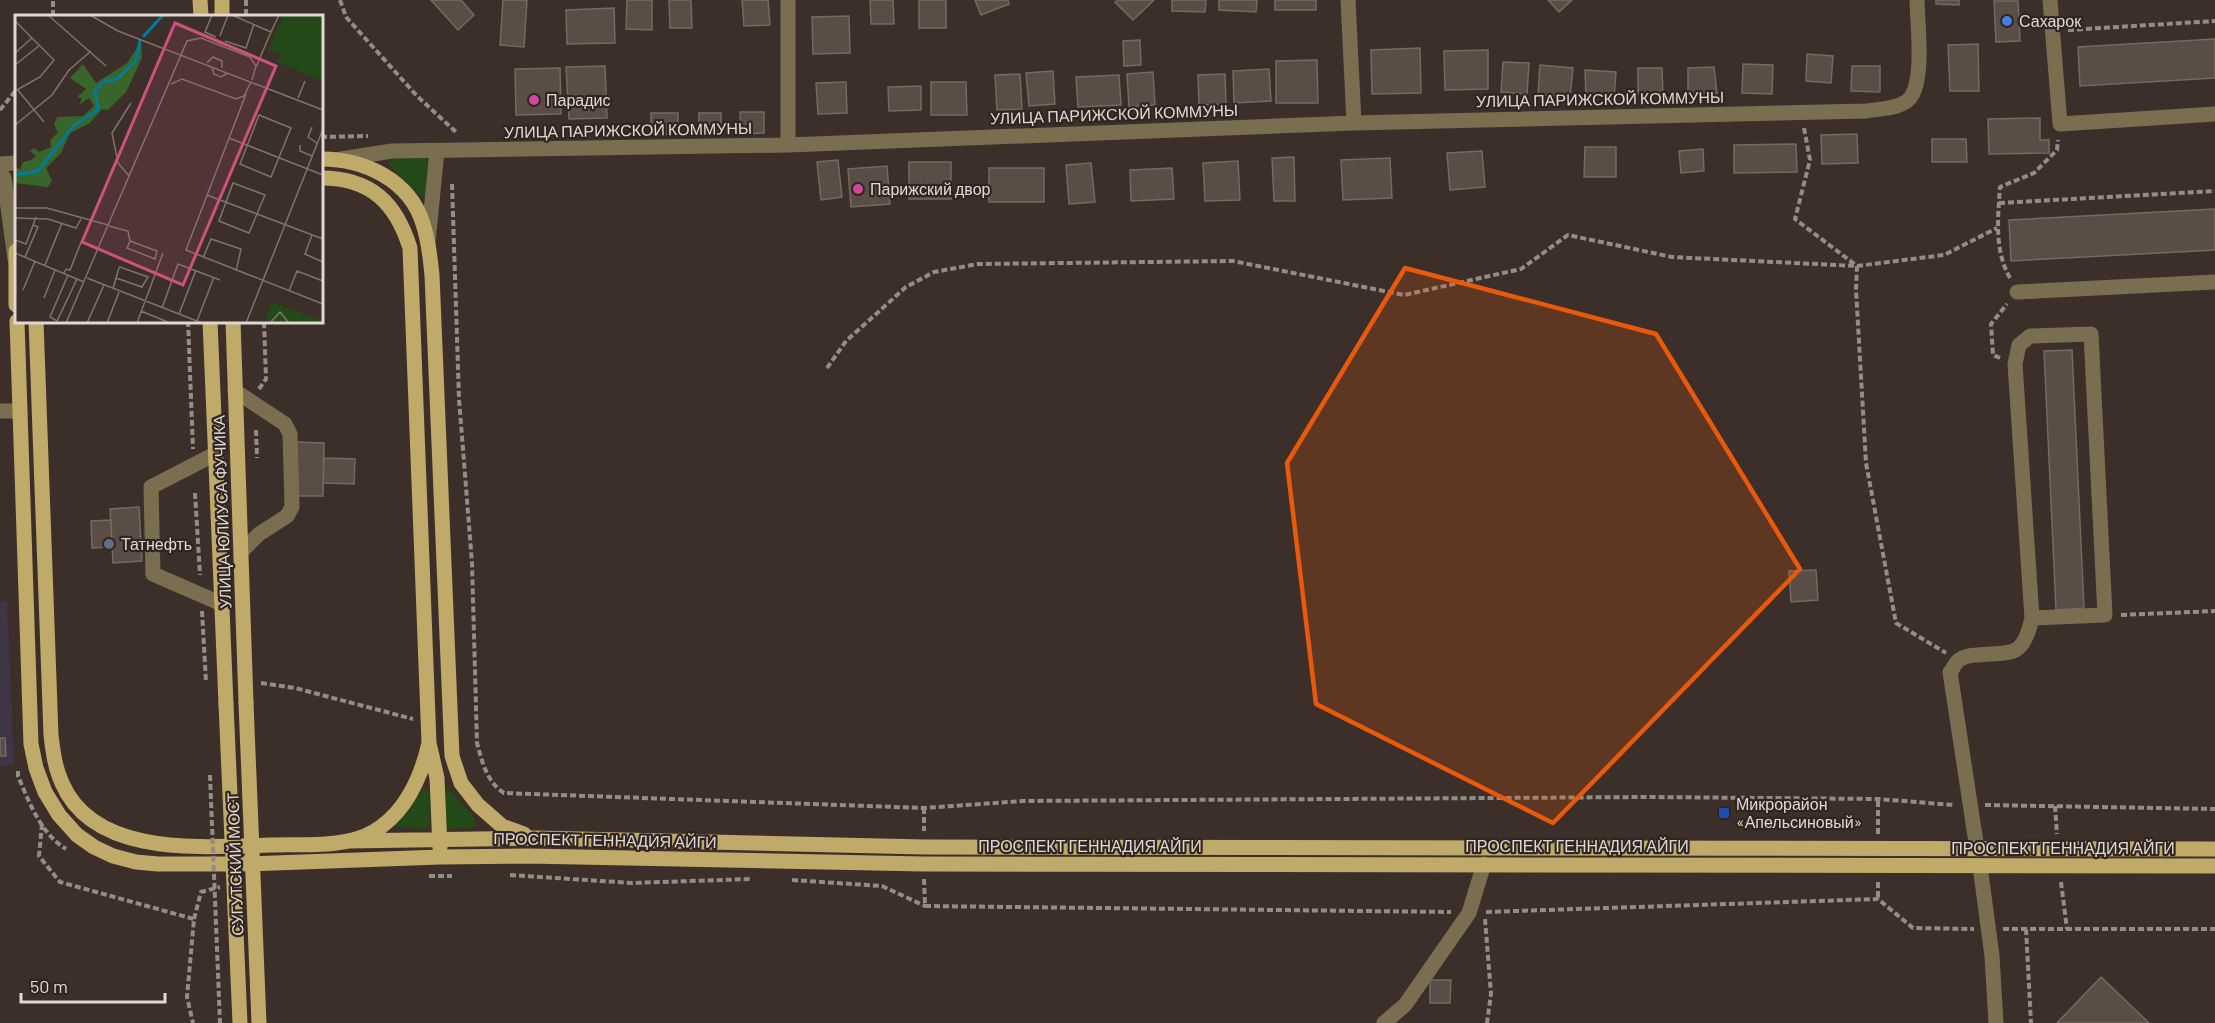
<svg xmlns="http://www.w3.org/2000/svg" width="2215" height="1023" viewBox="0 0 2215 1023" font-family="Barlow,sans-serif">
<rect width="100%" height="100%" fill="#3c2f29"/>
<path fill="#3e3647" d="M7,601l7,164h-14v-163z"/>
<path fill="#244918" d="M423,157l5,3 1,3 -4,34h-3c-6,-5 -32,-29 -33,-35l6,-4z
M424,788l5,5 1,29 -2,5 -6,2 -26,-2 -1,-3z
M448,790l4,2 23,27v5l-2,3 -25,2 -4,-4v-33z"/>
<path fill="#594d45" stroke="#756960" stroke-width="1.5" d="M431,0h30l13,15 -16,15z
M503,0h24l-3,47 -24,-2z
M627,0h25v30l-26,-1z
M669,0h22l1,28h-22z
M742,0h26l2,25 -26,1z
M870,0h23l1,24h-23z
M919,0h27v28h-27z
M975,0h33l1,4 -28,11z
M1118,0h36l-21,20 -18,-18z
M1172,0h34l-1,12 -33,-1z
M1219,0h38l-1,12 -37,-2z
M1275,0h41v10h-41z
M1548,0h24l-13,12z
M1936,0h23v5l-23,-1z
M1994,1h24l2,40 -24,1z
M614,8l1,35 -48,1 -1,-34z
M849,16l1,37 -37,1 -1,-37z
M2215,39v39l-135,8 -2,-39z
M1140,40l1,25 -17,1 -1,-25z
M1978,44l1,47h-29l-2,-46z
M1420,48l1,45 -49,1 -1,-44z
M1488,50v39l-43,1 -1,-39z
M1807,54l26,2 -2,27 -25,-2z
M1317,60l1,43h-42v-42z
M1503,62l26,1 -2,31 -26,-2z
M1743,64l30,1 -1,29 -30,-1z
M1540,65l33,3 -3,29 -32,-2z
M605,66l2,52 -38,1 -3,-52z
M1852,66h28v26l-29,-1z
M1714,67l3,27 -29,1v-27z
M560,68l1,46 -45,1 -1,-46z
M1638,68h24l1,26h-25z
M1269,69l2,32 -37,2 -1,-32z
M1585,70l31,2 -2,25 -28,-1z
M1053,71l2,33 -26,2 -3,-33z
M1153,72l2,33 -26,2 -2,-33z
M1020,74l2,35 -25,1 -2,-35z
M1225,74l1,30 -27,1 -1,-30z
M1119,75l2,30 -43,2 -2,-30z
M846,82l1,31 -29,1 -2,-31z
M931,82h35l1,33h-36z
M921,86v24l-32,1 -1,-24z
M740,112h24v21l-23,1z
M651,113h27v21l-27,1z
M699,113h22v20h-22z
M2040,118v22h9v13l-60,1 -1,-35z
M1857,134l1,29 -36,1 -1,-29z
M1932,139h34l1,23h-35z
M1796,144l1,28 -63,1v-28z
M1585,147h31v30h-32z
M1703,149l1,22 -23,2 -2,-22z
M1482,151l3,36 -35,3 -3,-37z
M1294,157l1,44h-21l-2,-43z
M1390,158l2,40 -49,2 -2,-40z
M838,160l4,37 -21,3 -4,-38z
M1238,161l2,39 -35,1 -2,-38z
M909,162h42v37h-42z
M1091,163l4,39 -26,2 -3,-39z
M887,166l3,38 -39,3 -3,-38z
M989,168h55v34h-55z
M1172,168l2,31 -43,2 -1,-31z
M2215,209v41l-204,11 -2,-41z
M2072,350l12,258 -28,2 -12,-259z
M296,442l28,1 -1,53h-28z
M324,458l31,1 -1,25 -31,-1z
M139,507l3,54 -29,2 -3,-54z
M111,520l1,27 -20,1 -1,-27z
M1816,570l2,30 -27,2 -2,-31z
M0,738h5l1,18h-6z
M2101,977l48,46h-92z
M1430,980h21l-1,23h-20z"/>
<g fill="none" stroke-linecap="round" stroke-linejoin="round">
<path stroke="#968c87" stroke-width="4" stroke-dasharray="6 3" stroke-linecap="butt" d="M246,0v16
M340,0l6,17 71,79 40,37
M53,16v-16
M2068,30l147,-9
M0,110l16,-20
M1804,128l6,32 -15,59 62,47 -1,24 10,173 30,160 50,30
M321,137l47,-1
M452,184l7,215 13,164 5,180c5,19 10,39 27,50l420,15 99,-7 626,-4 229,2 76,6
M1999,203l216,-12
M2010,278c-16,-28 -12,-60 -10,-91l34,-14 23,-23 1,-10
M188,321l5,128
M2000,358l-7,-3 -2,-31 16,-20
M827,368l19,-27 60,-54 28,-15 44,-8 255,-3 171,34 117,-26 47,-34 104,22 185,9 87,-11 53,-27
M259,389l7,-10 -2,-58
M256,430l1,28
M195,493l5,82
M202,611l4,71
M2121,615l94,-4
M261,683l34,5 118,31
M18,771v5c11,26 23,58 48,73
M1985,805l230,4
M2055,806l2,28
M924,808v23
M42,824l-3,32 21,26 134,37 -7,78 6,26
M1878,834v-35
M510,875l122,8 119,-4
M429,876h23
M924,879l1,27 526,6
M792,880l90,6 43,20
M1878,882v17
M2061,882l6,47
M1486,912l392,-13 35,29 61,1
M194,919l7,-27 19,-5
M1485,919l6,75 -4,29
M2003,929h212
M2026,929l5,94"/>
<path stroke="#796f50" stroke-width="15" d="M788,0v145
M1348,0l6,123
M2050,0l10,124 155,-10
M341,159l51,-8 396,-6 566,-22 512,-12c13,-2 30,-2 41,-10 19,-14 10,-79 10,-101
M0,164l16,-1
M0,172l4,6 11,81
M428,242l9,-91
M2017,292l198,-10
M2091,334l14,281 -73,3 -17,-254 4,-19 11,-9z
M235,391l50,33 5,10 2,73 -5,9 -28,18 -18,18
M0,411h20
M215,454l-64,33 2,87 69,30
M1977,849l-27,-177c3,-3 5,-9 9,-12 4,-3 12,-5 18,-5 36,-3 46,3 55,-37
M1980,866l12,90 4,67
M1384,1023l21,-18 64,-92 15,-49"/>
<path stroke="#bfaa69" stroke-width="15" d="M200,0l1,16
M222,0v16
M321,159c43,0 89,21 102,65 6,17 7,34 9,51l20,481 9,27 17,22 24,21 22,8
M321,178c50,0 75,25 89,70l19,495 8,35 3,70
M16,251v54
M17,321l14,423 5,24 9,24 14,23 18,20 17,12 19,9 23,6 22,2h86l196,-7 88,-1 396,8 1291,2
M36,321l15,414c2,17 4,33 11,48 32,75 142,64 208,62 31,-1 77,3 103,-13 33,-19 48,-54 56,-89
M210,321l16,383
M233,321l13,382
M348,841l187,-3 389,9 1291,2"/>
<path stroke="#968c87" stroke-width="4" stroke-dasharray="6 3" stroke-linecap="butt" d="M210,775l10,248"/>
<path stroke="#bfaa69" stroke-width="15" d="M246,703l13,320
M226,704l14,319"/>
</g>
<path fill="#e8590c" fill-opacity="0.2" stroke="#e8590c" stroke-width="4.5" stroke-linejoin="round" d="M1405,268l251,66 144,235 -247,254 -237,-119 -29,-241z"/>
<circle fill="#3f7fe0" stroke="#312520" stroke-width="2" cx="2007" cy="21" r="6"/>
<g fill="#d1479c" stroke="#312520" stroke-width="2">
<circle cx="534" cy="100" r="6"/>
<circle cx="858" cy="189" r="6"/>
</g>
<circle fill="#5c6f8a" stroke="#312520" stroke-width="2" cx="109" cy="544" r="6"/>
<rect fill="#1a4fb4" stroke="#312520" stroke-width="2" x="1718" y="807" width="12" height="12" rx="3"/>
<g text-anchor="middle" stroke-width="4.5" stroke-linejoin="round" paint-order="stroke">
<g font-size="16" fill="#e0d8d4" stroke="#312520" text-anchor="start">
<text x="2019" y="27">Сахарок</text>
<text x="546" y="106">Парадис</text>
<text x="870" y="195">Парижский двор</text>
<text x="121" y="550">Татнефть</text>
<text x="1736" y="810">Микрорайон<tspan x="1736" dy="18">«Апельсиновый»</tspan></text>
</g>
<g font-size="16" fill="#e0d8d4" stroke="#312520">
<text transform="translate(1600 99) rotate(-1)" y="6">УЛИЦА ПАРИЖСКОЙ КОММУНЫ</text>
<text transform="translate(1114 114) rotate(-2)" y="6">УЛИЦА ПАРИЖСКОЙ КОММУНЫ</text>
<text transform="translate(628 130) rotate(-1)" y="6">УЛИЦА ПАРИЖСКОЙ КОММУНЫ</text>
<text transform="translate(222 512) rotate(-92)" y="6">УЛИЦА ЮЛИУСА ФУЧИКА</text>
<text transform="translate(605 840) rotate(1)" y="6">ПРОСПЕКТ ГЕННАДИЯ АЙГИ</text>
<text x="1090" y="852">ПРОСПЕКТ ГЕННАДИЯ АЙГИ</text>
<text x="1577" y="852">ПРОСПЕКТ ГЕННАДИЯ АЙГИ</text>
<text x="2063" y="854">ПРОСПЕКТ ГЕННАДИЯ АЙГИ</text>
<text transform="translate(235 864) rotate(-92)" y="6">СУГУТСКИЙ МОСТ</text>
</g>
</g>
<g transform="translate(15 15)">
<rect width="308" height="308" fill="#3c2f29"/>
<path d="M269,0h38v72v-6l-45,-19 3,-7 -12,-6zM257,287l51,19 -1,2h-58z" fill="#244918"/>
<path d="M126,27l1,16 -16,34 -18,18 -6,-1 -12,14 -20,10 -9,20 -15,15 6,13 -4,6 -33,-4v-17l5,4 3,-8 8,-2 5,-4 -6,-5 4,-3 5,4 12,-5 -1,-6 8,-9 -4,-7 3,-8 26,-1 11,-10 -5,-8 -10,7 3,-7 -5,-1 9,-8 -16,-11 13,-14 13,19 31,-20z" fill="#386529"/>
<path fill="none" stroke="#007b9d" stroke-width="3" d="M128,22l20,-22M0,160l23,-4 35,-45 25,-16 -3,-20 11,-10h9l21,-19 4,-21"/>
<path fill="none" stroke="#7e736d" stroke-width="1.5" d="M33,0l58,51M75,0l28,16 205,79M197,0l-7,17 11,5M217,0l39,17 8,-17M0,6l39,39 -14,17 -25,14M205,21l8,-21M210,26l21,7 8,-24M0,38l17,-15M192,48l6,-6 9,4v7M0,50l25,-20M241,52l15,-35M197,53l2,6 7,3 7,-4M156,69l11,-5 54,20 8,-3 7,-14M2,74l27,33M231,79l-60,156 137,54M283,83l7,-17M244,100l32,13 -20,49 -31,-13zM0,110l37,-30 17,-25 22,-19M297,112l-4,10 9,6M214,123l94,37M285,130v6l12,5M114,161l-11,-13 -6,-30 19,-30M218,168l32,12 -16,38 -30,-12zM192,180l116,44M0,193h32l61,17M0,203l33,1 28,9 5,-9M94,211l19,5 2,10M297,220l-7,19 18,8M0,225l11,4 10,-27M115,226l27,10 -2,8 -28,-11zM0,238l69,29M10,242l13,-30 -5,-2M188,243l8,-19 30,10 -5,22M30,250l17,-42M49,258l2,-4 4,1 12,-30M53,260l-18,42 7,4 20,-42M72,263l115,45M98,274l3,-11 3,-10 1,-1 28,10 -6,10 -26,-9M8,275l12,-29M274,276l8,-20 26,10M29,283l11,-28M147,293l16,-44 42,16M126,296l29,12M164,299l17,-44M182,306l17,-44M51,308l121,-282 14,-3 49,19 6,9 -4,14M72,308l17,-38M92,308l12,-31M122,308l26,-70M231,308l77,-194M255,308l10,-11 9,11"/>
<path fill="#cb527f" fill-opacity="0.15" stroke="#cb527f" stroke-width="3" d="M160,8l101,43 -93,219 -101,-43z"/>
<rect width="308" height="308" fill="none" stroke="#e0d8d4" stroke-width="3"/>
</g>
<path d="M21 993v9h144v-9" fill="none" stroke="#e0d8d4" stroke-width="3"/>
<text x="30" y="993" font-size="18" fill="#e0d8d4" stroke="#312520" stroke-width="4.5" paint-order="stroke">50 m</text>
</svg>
